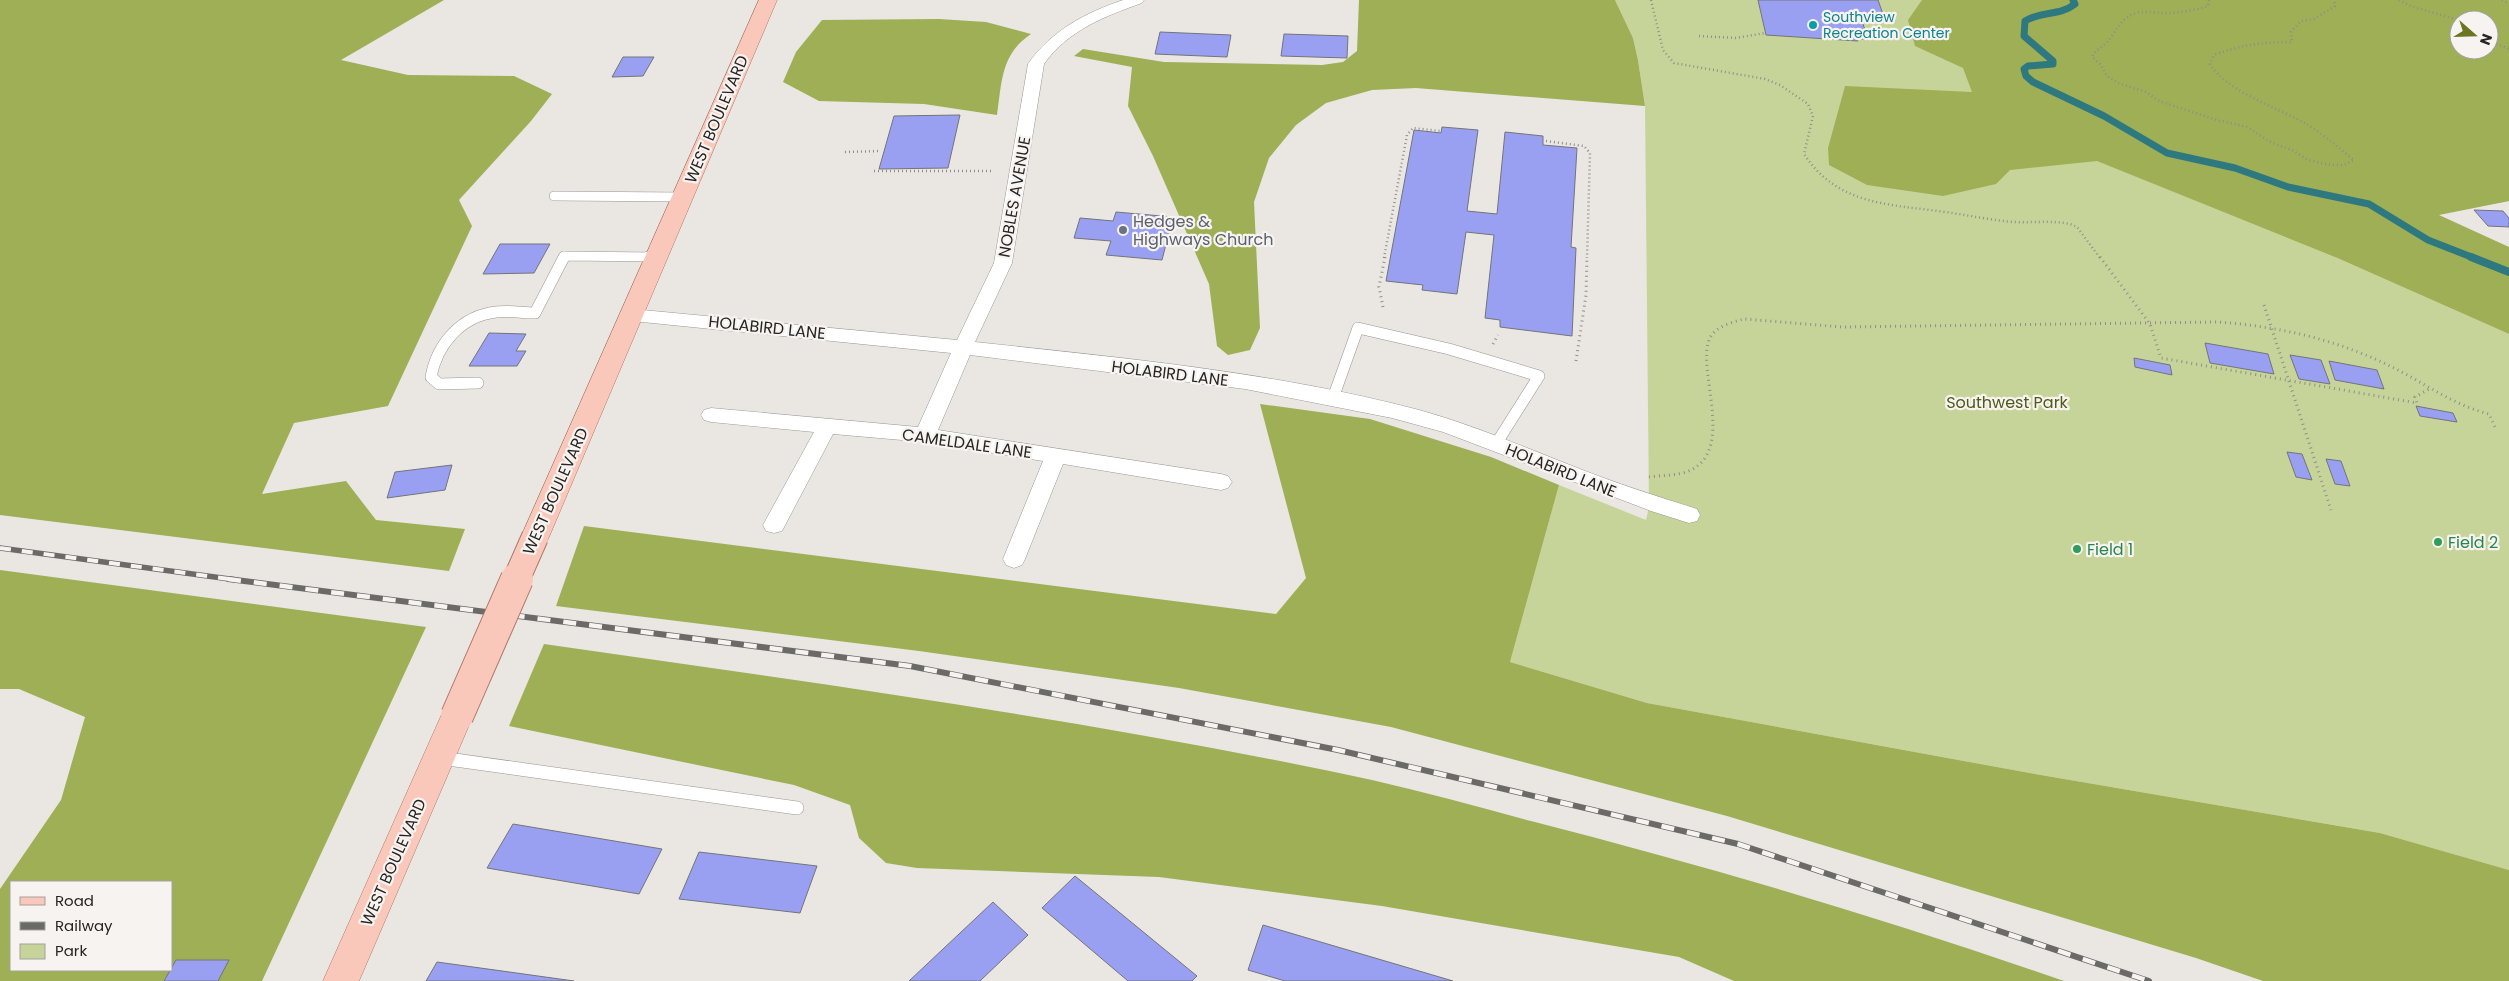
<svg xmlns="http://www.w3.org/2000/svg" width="2509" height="981" viewBox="0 0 2509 981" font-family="Poppins,sans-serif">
<rect width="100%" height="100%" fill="#eae6e2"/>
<path fill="#c7d499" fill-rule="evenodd" d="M1615,0h894v201l-71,13 -103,43 174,77v536l-129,-37 -345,-59 -388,-71 -137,-41 49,-177 87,35 3,-13 -4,-401 -7,-46 -5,-22zM2459,20h30v30h-30z"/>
<path fill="#9eaf55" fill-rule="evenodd" d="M0,0h444l-103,60 67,15 106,1 38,18 -21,27 -72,79 13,26 -84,180 -94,17 -32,71 84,-13 30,39 89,9 -16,42 -449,-56z
M1359,0h256l18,38 5,22 7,46 -229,-18 -44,2 -46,13 -30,22 -27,33 -15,44 6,126 -10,22 -22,5 -11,-9 -8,-62 -56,-128 -25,-50 4,-39 -58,-11 9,-7 81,13 158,3 21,-3 14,-11z
M1922,0h587v201l-70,14 70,32v87l-174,-77 -238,-96 -87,9 -14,14 -53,12 -76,-11 -38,-20 -1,-17 17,-62 127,6 -9,-24 -48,-22 -7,-26zM2459,20h30v30h-30z
M939,19l47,3 45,12c-30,20 -29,47 -34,81l-73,-11 -105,-3 -36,-19 13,-30 26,-32z
M1260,404l110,15 121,38 68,28 -49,177 137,41 388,71 345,59 129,37v111h-246l-67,-23 -469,-142 -336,-89 -212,-39 -260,-37 -363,-45 28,-80 692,88 30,-36z
M0,570l426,57 -164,354h-262v-92l61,-89 24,-83 -66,-28h-19zM11,882h160v88h-160z
M544,644c277,40 554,77 828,136 53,12 106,27 159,41 180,46 358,99 533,160h-330l-55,-24 -297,-51 -223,-29 -242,-9 -31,-5 -27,-25 -9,-33 -56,-20 -285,-59z"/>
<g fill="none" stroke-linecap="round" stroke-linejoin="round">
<path stroke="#2e787f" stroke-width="7" d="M2073,0l2,4c-15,12 -34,7 -50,17l-1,15 29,25v3l-25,2 -4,3 2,7 7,6 71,34 63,37 68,15 53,19 81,17 59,36 46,18"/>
<path stroke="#2e787f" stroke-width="8" d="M2471,257l38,15"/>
</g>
<path fill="#9aa0f1" stroke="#737478" d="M1758,0h120l6,17 -24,-2 8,24h-10v2l-92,-6z
M1160,32l71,3 -4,22 -72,-3z
M1284,34l64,2 -1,22 -66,-2z
M623,57h31l-11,19 -31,1z
M960,115l-12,53 -69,1 15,-53z
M1442,127l36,3 -11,81 30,3 8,-82 38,4v9l34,3 -6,99 5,1 -4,88 -72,-9v-7l-15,-2 9,-83 -28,-3 -9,62 -35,-4 1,-5 -37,-4 28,-151 27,3z
M2474,210l29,1 6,7v9l-21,-1z
M1116,212l57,5 -11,43 -56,-5 5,-14 -37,-3 6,-20 33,3z
M500,244h50l-16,29 -51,1z
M489,333l37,1 -10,17h10l-9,15h-48z
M2205,343l63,11 6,20 -64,-11z
M2290,355l31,5 9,24 -31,-5z
M2134,358l36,7 2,10 -37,-8z
M2329,361l48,9 7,19 -49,-9z
M2416,406l37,7 4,9 -37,-6z
M2287,452l15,2 10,26 -16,-3z
M2326,459l15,2 9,25 -15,-2z
M452,465l-7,25 -58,8 8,-26z
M513,824l149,25 -23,45 -152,-26z
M699,852l118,14 -17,47 -121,-14z
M1075,876l122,100 -5,5h-64l-86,-73z
M993,902l35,33 -48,46h-71z
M1263,925l190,56h-168l-37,-11z
M176,960h53l-11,21h-54z
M437,962l137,19h-148z"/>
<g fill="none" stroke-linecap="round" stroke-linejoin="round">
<defs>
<path id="service-far2" d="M554,196l129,1
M563,258l1,-2 93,1"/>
<path id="service-far1" d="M648,257h9
M478,383l-39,1 -8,-7c6,-33 30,-61 65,-65 13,-2 26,1 39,1l29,-56
M1333,398l25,-70 91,21 90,27 -43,68"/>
<path id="service" d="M441,758l356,50"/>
<path id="minor" d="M1123,0h21l-2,3c-37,13 -75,28 -98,61l-32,199 -37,79c148,16 300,30 444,68 54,15 105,37 156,57 40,16 81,29 122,42l3,6 -3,6 -8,2 -38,-12 -208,-79 -51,-14 -147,-29 -275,-34 -32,75 283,44 7,2 4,6 -4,6 -7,2 -158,-26 -38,95 -3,6 -8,3 -8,-3 -3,-6 40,-98 -118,-19 -92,-8 -51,97 -8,2 -8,-2 -3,-6 51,-93 -103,-10 -7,-2 -3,-5 3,-5 7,-2 207,19 33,-74 -319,-32 -7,-2 -2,-4 2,-4 7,-2 325,31 37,-77 34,-199c24,-34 57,-51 95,-64z"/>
<path id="primary" d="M759,0h18l-228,537 -4,8 -10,3 -10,-3 -4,-8z
M457,703l11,3 5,10 -114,265h-36l118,-265 5,-10z"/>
</defs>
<use href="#service-far2" stroke="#9a9693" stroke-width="10"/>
<use href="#service-far1" stroke="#9a9693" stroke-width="12"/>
<use href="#service" stroke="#9a9693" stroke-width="14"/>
<use href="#minor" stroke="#9a9693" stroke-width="1"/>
<use href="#primary" stroke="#ae7767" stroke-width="1"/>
<path stroke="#908e8b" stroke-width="2.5" stroke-dasharray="1 3" stroke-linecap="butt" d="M1651,0l12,50 11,13 91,16 15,6 28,19 5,12 -9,38c34,52 86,50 141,58 23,3 45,8 68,10 19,1 38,-2 57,2l7,3 23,31
M2209,0l-1,6c-12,4 -26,6 -38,7 -17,1 -31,-6 -45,6 -7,6 -11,15 -17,22 -5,6 -13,9 -16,16l9,8 6,11 11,7 28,9 13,9 58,19 30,7 25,16 20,7 16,10 23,5h13l10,-5c-15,-12 -30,-25 -46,-35 -27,-16 -83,-34 -98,-61l4,-9c26,-10 50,-13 78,-13l-1,-10 10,-11 13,-2 21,-13 -1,-6
M2399,0l14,7 46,13
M2502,0l7,4
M1699,36l37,2 29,-5
M2489,41l20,8
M1546,141l38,5 6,7 -3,105
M845,152l34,-1
M874,171h118
M1384,258l23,-123 6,-7 27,3"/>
<path stroke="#908e8b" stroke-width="3" stroke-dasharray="1 4" stroke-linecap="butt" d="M2100,257l50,67 11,34 256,45 -2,-6 16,-9
M2264,305l67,205
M1383,307l-4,-20 6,-30
M1493,344l5,-9
M1576,361l10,-66 1,-38
M1649,477c13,-2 30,-1 42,-7 44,-22 6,-99 18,-130 5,-13 23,-18 35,-21l98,8 375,-5c60,4 118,17 173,44 33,16 63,39 99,48l7,15"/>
<use href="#service-far2" stroke="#fff" stroke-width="9"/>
<use href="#service-far1" stroke="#fff" stroke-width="11"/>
<use href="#service" stroke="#fff" stroke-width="13"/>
<use href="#minor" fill="#fff" fill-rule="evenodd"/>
<use href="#primary" fill="#fac8ba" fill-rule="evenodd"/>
<defs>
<path id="rail-far1" d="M0,548l237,32"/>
<path id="rail" d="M228,579l682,87 428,84 400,94 411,137"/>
</defs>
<use href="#rail-far1" stroke="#6c6a67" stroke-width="5.5"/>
<use href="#rail" stroke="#6c6a67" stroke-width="6"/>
<use href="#rail-far1" stroke="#f7f3f0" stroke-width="4" stroke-dasharray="11" stroke-linecap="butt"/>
<use href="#rail" stroke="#f7f3f0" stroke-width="4.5" stroke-dasharray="13" stroke-linecap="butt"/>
<defs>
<path id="primary-bridge-far1" d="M516,580l19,-43"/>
<path id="primary-bridge" d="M457,716l60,-137"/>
</defs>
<use href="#primary-bridge-far1" stroke="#ae7767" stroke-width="28" stroke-linecap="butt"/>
<use href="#primary-bridge" stroke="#ae7767" stroke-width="34" stroke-linecap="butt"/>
<use href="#primary-bridge-far1" stroke="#fac8ba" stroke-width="26"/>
<use href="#primary-bridge" stroke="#fac8ba" stroke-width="32"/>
</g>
<circle fill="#0f9aa8" stroke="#f7f3f0" stroke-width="2" cx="1813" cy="25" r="5"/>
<circle fill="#6b7280" stroke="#f7f3f0" stroke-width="2" cx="1123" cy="230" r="5"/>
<g fill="#2e9e5b" stroke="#f7f3f0" stroke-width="2">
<circle cx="2438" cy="542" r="5"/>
<circle cx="2077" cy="549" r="5"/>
</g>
<g text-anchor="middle" stroke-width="4.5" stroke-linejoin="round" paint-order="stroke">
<g font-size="14" fill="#0d838f" stroke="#f7f3f0" text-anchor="start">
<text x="1823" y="22">Southview<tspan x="1823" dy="16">Recreation Center</tspan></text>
</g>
<g font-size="16" fill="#262523" stroke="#f7f3f0">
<text transform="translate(716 119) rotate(-67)" y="6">WEST BOULEVARD</text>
<text transform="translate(1014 197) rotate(-80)" y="6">NOBLES AVENUE</text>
<text transform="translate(767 327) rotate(6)" y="6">HOLABIRD LANE</text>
<text transform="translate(1170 373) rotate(7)" y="6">HOLABIRD LANE</text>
<text transform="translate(967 443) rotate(8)" y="6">CAMELDALE LANE</text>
<text transform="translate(1561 470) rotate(22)" y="6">HOLABIRD LANE</text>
<text transform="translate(555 491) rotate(-66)" y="6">WEST BOULEVARD</text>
<text transform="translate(393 862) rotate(-66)" y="6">WEST BOULEVARD</text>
</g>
<g font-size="16" fill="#5b616d" stroke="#f7f3f0" text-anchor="start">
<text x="1133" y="227">Hedges &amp;<tspan x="1133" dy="18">Highways Church</tspan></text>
</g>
<g font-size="16" fill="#505a19" stroke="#f7f3f0">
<text x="2007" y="408">Southwest Park</text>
</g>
<g font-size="16" fill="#27864d" stroke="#f7f3f0" text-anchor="start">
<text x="2448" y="548">Field 2</text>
<text x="2087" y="555">Field 1</text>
</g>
</g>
<rect x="10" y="881" width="162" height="90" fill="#f7f3f0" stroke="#a3a19e"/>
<rect x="20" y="897" width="25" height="8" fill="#fac8ba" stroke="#a3a19e"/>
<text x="55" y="906" font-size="15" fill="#262523">Road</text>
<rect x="20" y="922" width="25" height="8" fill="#6c6a67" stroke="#a3a19e"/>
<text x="55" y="931" font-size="15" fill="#262523">Railway</text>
<rect x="20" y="944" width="25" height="15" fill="#c7d499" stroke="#a3a19e"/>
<text x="55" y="956" font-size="15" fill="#262523">Park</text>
<g transform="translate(2474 35) rotate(110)"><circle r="24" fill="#f7f3f0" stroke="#a3a19e"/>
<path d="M0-4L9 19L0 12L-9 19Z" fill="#6b7621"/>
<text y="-8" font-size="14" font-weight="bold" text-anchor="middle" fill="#262523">N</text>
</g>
</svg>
